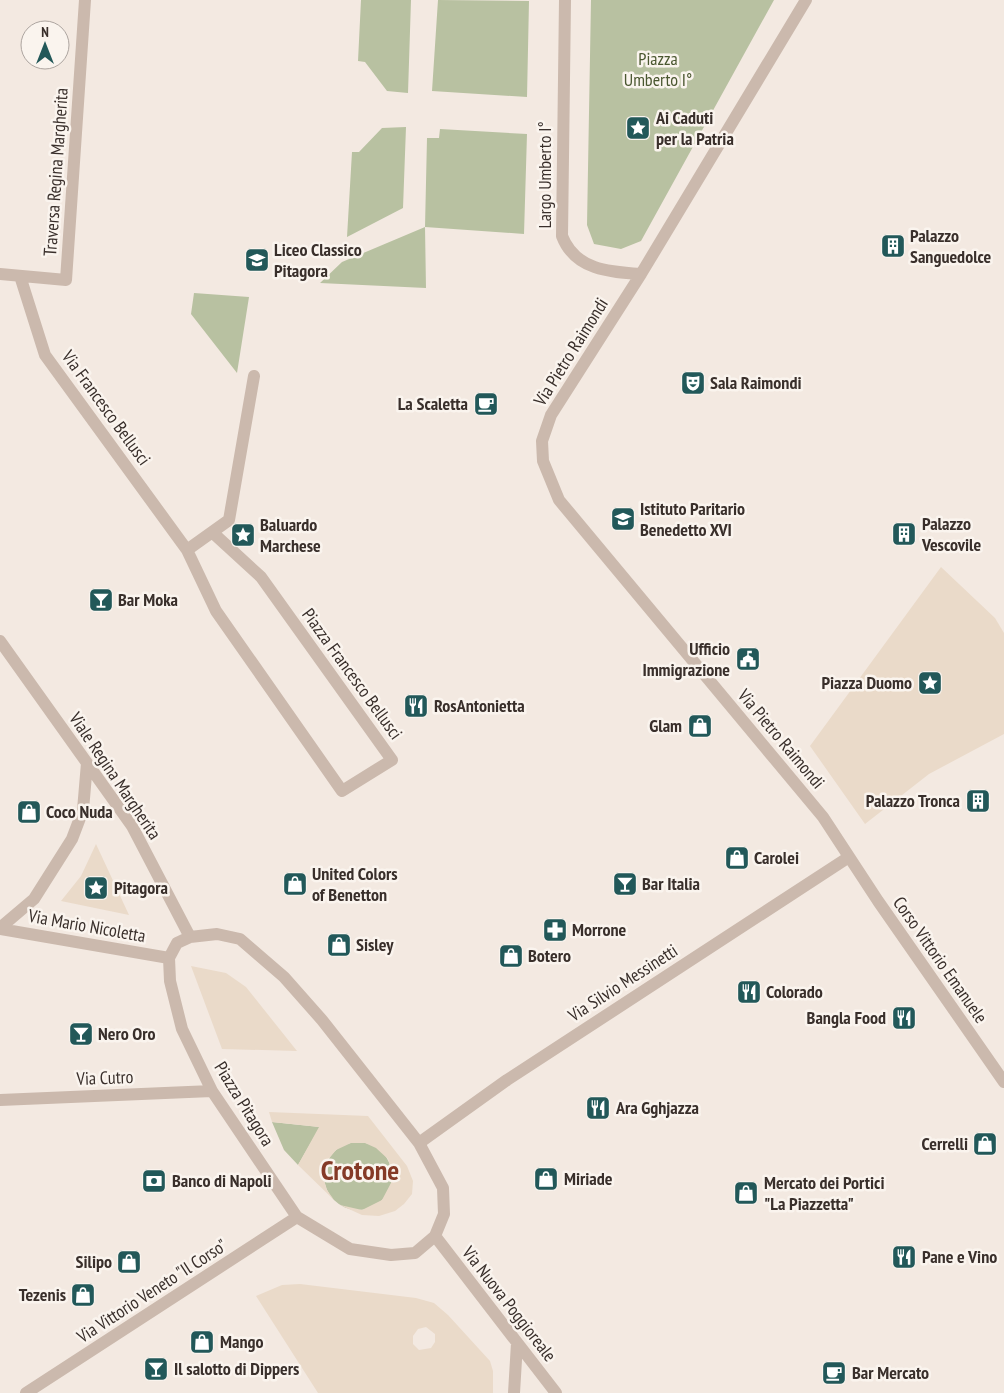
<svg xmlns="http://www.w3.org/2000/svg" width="1004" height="1393" viewBox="0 0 1004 1393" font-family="'PT Sans Narrow',sans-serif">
<rect width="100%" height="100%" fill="#f3e9e1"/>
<path fill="#b8c1a1" d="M361,0h50l-3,93 -21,-2 -22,-29 -7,-1z
M438,0l91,1 -2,96 -95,-6z
M591,0h183l-133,241 -20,8 -27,-5 -7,-19z
M406,127l-3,81 -56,29 5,-85h7l23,-24z
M440,129l87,5 -3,100 -99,-7 1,61 -106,-5 22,-21 83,-35 2,-89h12z
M194,293l55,4 -12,76 -46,-59z
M272,1122l48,5 -22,38 -14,-15z
M324 1176a34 34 0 1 1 68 0a34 34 0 1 1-68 0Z"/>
<path fill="#eadac9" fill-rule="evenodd" d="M941,567l54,51 9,15v101l-75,40 -64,50 -55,-78z
M96,844l33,71 -68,-14 20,-25z
M191,966l35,7 20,14 51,64 -75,-2z
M269,1112l99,4 39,50 6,15 -1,13 -8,10 -9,7 -16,5 -17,-1 -22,-10 22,5 20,-10 10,-19v-8l-4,-14 -12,-11 -11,-5h-14l-15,7 -9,11 -2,8 -1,11 3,10 7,10 -36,-35 21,-38 -47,-5z
M300,1284l116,14 18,5 14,12 42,46 3,10v22h-175l-62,-97 26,-11zM426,1327l9,7v8l-4,6 -12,2 -6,-6v-8l5,-7z"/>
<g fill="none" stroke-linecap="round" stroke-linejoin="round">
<path stroke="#cbb9ad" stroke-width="12" d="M565,0l-3,236c13,34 47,36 79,38
M806,0l-165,274 -90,141 -9,26 1,20 16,39 264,317 55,84 126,181
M0,274l66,6 19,-280
M20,276l25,79 142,195 29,61 126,180 50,-31 -131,-183 -49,-45
M187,550l42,-30 25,-144
M0,641l132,185 58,111
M0,928l34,-29 38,-60 11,-29 4,-47
M0,929l169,29
M217,934l23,5 44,38 38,43 97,123 24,45 1,26 -9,22 -20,17 -24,2 -41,-6 -53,-32 -85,-126 -30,-62 -12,-48 -1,-23 8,-15 13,-6z
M0,1100l212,-9
M419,1143l88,-63 342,-223
M435,1236l121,157
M26,1393l271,-176
M514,1393l3,-50"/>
</g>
<defs>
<symbol id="sight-square" viewBox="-11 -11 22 22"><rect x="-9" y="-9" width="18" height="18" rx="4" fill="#225859" stroke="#faf4ee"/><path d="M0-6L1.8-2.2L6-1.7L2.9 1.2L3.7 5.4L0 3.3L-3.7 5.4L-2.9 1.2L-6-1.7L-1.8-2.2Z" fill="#fff"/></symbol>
<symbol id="building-square" viewBox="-11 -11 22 22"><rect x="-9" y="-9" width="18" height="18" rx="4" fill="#225859" stroke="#faf4ee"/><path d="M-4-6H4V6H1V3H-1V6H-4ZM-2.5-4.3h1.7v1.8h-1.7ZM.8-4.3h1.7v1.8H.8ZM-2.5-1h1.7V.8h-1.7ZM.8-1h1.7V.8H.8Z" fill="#fff"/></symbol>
<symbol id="university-square" viewBox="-11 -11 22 22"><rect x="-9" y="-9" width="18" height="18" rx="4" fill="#225859" stroke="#faf4ee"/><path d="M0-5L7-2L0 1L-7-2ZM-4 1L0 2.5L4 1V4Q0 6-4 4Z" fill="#fff"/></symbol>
<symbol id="theatre-square" viewBox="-11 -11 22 22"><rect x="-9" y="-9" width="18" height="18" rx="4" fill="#225859" stroke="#faf4ee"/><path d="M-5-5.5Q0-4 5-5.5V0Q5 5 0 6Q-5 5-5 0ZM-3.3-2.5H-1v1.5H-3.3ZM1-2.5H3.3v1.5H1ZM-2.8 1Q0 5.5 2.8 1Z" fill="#fff"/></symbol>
<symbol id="cafe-square" viewBox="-11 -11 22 22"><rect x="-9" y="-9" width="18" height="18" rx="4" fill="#225859" stroke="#faf4ee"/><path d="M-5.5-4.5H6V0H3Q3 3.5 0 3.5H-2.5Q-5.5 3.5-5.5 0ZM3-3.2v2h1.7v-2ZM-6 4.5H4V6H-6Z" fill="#fff"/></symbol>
<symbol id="bar-square" viewBox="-11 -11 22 22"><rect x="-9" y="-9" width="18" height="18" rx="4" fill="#225859" stroke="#faf4ee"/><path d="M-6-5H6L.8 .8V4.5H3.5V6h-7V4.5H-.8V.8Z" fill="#fff"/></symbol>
<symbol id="civic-square" viewBox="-11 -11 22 22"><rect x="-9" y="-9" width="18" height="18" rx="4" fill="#225859" stroke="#faf4ee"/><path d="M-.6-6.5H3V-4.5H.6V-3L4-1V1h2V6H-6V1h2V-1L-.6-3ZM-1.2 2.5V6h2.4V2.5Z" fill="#fff"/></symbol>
<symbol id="restaurant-square" viewBox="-11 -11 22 22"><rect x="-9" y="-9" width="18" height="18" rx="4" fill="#225859" stroke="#faf4ee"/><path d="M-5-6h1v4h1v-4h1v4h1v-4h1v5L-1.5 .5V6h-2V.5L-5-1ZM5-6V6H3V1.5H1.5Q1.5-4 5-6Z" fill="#fff"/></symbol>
<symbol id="shop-square" viewBox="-11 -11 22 22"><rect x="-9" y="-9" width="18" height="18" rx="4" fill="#225859" stroke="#faf4ee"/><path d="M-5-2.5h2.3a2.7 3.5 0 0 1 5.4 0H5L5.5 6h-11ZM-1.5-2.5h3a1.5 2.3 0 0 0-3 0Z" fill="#fff"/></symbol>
<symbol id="pharmacy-square" viewBox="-11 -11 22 22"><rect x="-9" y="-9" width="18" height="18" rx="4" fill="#225859" stroke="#faf4ee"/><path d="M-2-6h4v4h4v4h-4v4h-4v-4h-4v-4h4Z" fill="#fff"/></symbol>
<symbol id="bank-square" viewBox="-11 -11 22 22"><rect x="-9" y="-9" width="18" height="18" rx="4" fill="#225859" stroke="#faf4ee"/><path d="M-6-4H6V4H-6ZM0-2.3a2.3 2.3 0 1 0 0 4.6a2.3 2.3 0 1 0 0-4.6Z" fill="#fff"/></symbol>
</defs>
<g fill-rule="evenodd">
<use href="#sight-square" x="624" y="114" width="28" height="28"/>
<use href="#building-square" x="879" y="232" width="28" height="28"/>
<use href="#university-square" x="243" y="246" width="28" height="28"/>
<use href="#theatre-square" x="679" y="369" width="28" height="28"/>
<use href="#cafe-square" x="472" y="390" width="28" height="28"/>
<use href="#university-square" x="609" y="505" width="28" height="28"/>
<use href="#building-square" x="890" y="520" width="28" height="28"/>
<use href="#sight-square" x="229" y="521" width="28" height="28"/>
<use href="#bar-square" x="87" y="586" width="28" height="28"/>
<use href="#civic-square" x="734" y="645" width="28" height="28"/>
<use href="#sight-square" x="916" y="669" width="28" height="28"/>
<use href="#restaurant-square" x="402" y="692" width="28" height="28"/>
<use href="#shop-square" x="686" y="712" width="28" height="28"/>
<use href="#building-square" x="964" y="787" width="28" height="28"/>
<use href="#shop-square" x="15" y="798" width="28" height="28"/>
<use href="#shop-square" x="723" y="844" width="28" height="28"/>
<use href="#shop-square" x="281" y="870" width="28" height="28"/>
<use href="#bar-square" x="611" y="870" width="28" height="28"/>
<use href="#sight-square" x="82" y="874" width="28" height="28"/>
<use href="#pharmacy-square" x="541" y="916" width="28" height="28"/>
<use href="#shop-square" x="325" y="931" width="28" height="28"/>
<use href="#shop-square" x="497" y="942" width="28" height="28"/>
<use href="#restaurant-square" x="735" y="978" width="28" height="28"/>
<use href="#restaurant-square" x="890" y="1004" width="28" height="28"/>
<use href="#bar-square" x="67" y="1020" width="28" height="28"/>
<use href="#restaurant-square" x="584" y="1094" width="28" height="28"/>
<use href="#shop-square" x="971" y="1130" width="28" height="28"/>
<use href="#shop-square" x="532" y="1165" width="28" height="28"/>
<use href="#bank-square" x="140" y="1167" width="28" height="28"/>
<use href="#shop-square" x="732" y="1179" width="28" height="28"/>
<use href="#restaurant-square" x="890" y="1243" width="28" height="28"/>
<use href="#shop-square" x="115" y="1248" width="28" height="28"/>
<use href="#shop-square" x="69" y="1281" width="28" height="28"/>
<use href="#shop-square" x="188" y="1328" width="28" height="28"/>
<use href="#bar-square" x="142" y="1355" width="28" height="28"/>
<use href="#cafe-square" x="820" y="1359" width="28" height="28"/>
</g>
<g text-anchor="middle" stroke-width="5" stroke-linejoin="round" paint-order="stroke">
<g font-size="18" fill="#4a5730" stroke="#faf4ee">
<text x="658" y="65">Piazza<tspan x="658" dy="21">Umberto I°</tspan></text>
</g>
<g font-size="18" font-weight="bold" fill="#392f2b" stroke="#faf4ee" text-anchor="start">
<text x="656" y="124">Ai Caduti<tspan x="656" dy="21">per la Patria</tspan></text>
<text x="910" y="242">Palazzo<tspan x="910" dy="21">Sanguedolce</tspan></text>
<text x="274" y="256">Liceo Classico<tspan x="274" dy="21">Pitagora</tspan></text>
<text x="710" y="389">Sala Raimondi</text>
<text x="468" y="410" text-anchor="end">La Scaletta</text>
<text x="640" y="515">Istituto Paritario<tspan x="640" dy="21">Benedetto XVI</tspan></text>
<text x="922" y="530">Palazzo<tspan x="922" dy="21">Vescovile</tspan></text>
<text x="260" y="531">Baluardo<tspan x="260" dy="21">Marchese</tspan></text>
<text x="118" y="606">Bar Moka</text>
<text x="730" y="655" text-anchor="end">Ufficio<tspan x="730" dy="21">Immigrazione</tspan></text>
<text x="912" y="689" text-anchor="end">Piazza Duomo</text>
<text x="434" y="712">RosAntonietta</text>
<text x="682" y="732" text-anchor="end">Glam</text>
<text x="960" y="807" text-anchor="end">Palazzo Tronca</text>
<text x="46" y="818">Coco Nuda</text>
<text x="754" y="864">Carolei</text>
<text x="312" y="880">United Colors<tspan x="312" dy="21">of Benetton</tspan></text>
<text x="642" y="890">Bar Italia</text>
<text x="114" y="894">Pitagora</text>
<text x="572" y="936">Morrone</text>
<text x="356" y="951">Sisley</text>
<text x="528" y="962">Botero</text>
<text x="766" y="998">Colorado</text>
<text x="886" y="1024" text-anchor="end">Bangla Food</text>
<text x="98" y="1040">Nero Oro</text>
<text x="616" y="1114">Ara Gghjazza</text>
<text x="968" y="1150" text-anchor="end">Cerrelli</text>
<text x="564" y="1185">Miriade</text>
<text x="172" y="1187">Banco di Napoli</text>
<text x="764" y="1189">Mercato dei Portici<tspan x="764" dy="21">"La Piazzetta"</tspan></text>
<text x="922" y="1263">Pane e Vino</text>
<text x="112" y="1268" text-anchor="end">Silipo</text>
<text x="66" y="1301" text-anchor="end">Tezenis</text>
<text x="220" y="1348">Mango</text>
<text x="174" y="1375">Il salotto di Dippers</text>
<text x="852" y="1379">Bar Mercato</text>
</g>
<g font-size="18" fill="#392f2b" stroke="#faf4ee">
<text transform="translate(56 172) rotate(-86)" y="6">Traversa Regina Margherita</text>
<text transform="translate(545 175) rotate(-90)" y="6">Largo Umberto I°</text>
<text transform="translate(571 352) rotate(-58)" y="6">Via Pietro Raimondi</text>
<text transform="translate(106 408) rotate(54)" y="6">Via Francesco Bellusci</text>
<text transform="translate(352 674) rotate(54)" y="6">Piazza Francesco Bellusci</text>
<text transform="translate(781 739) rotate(50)" y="6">Via Pietro Raimondi</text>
<text transform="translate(115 776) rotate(56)" y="6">Viale Regina Margherita</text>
<text transform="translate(87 926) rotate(10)" y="6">Via Mario Nicoletta</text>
<text transform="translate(940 960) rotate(55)" y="6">Corso Vittorio Emanuele</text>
<text transform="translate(623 983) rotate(-33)" y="6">Via Silvio Messinetti</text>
<text transform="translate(105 1078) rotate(-2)" y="6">Via Cutro</text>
<text transform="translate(244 1104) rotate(58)" y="6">Piazza Pitagora</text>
<text transform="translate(152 1291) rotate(-33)" y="6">Via Vittorio Veneto "Il Corso"</text>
<text transform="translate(509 1304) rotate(52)" y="6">Via Nuova Poggioreale</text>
</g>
<g font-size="28" font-weight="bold" fill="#853a27" stroke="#faf4ee">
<text x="360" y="1180">Crotone</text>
</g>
</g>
<g transform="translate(45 45)"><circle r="24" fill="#faf4ee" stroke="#ada5a0"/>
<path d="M0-4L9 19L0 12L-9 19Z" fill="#225859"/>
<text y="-8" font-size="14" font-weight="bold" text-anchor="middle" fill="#392f2b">N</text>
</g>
</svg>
